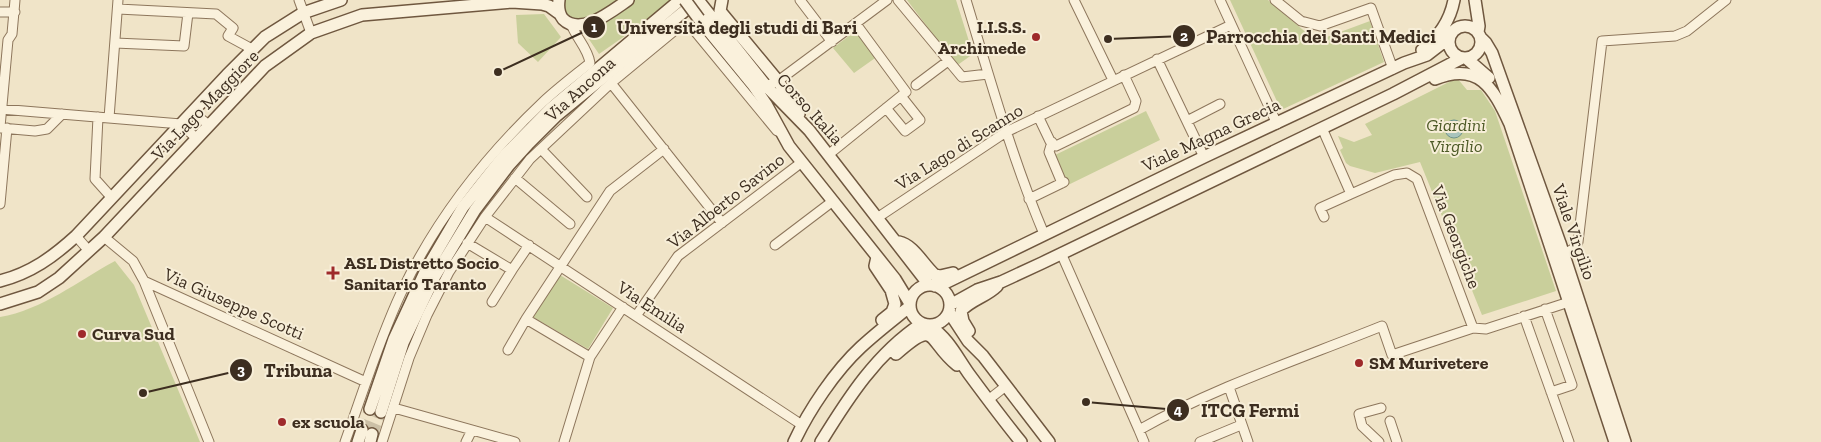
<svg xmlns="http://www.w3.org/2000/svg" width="1821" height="442" viewBox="0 0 1821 442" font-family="'Zilla Slab',serif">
<rect width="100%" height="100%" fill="#f0e4c8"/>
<path fill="#c9cf9b" d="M562,0h58l-19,13 -24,9 -12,-6z
M634,0h36l2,3 -73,51 -15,-22v-2z
M907,0h49l17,54 -14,10 -5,-2z
M1230,0h38l48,41 54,-20 14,41 -103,48z
M544,14l17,23 -23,25 -20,-19 -2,-28z
M858,29l20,27 -24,17 -21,-25z
M1457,78l10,12h14l14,21 61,180 -74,24 -62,-153 -45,11 -25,-7 -4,-3 -6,-13 3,-2 -5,-12 16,6 18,-7 -7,-11z
M1146,111l14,29 -94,46 -13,-30z
M115,261l19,24 66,157h-200v-125c42,-7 78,-36 115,-56z
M560,275l53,33 -25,41 -55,-32z"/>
<path fill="#a9c4bc" stroke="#6f938a" d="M1445 129a9 9 0 1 1 18 0a9 9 0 1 1-18 0Z"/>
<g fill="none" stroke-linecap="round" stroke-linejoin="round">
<path stroke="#ccc0a6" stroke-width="11" stroke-dasharray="11 5.5" stroke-linecap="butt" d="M362,430l8,-21
M372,434l9,-22"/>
<defs>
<path id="street" d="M299,0l12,33
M800,0l32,42
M898,0l64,77 26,-3
M966,0c24,79 46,158 78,234
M1074,0l39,80
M1220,0l57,124
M1275,0l26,21 19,5 51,-18 22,61
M118,9l98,5 17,14 -5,8 24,13
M0,12h15
M115,43l69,3 4,-33
M1157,59l47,98
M611,83l111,140
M916,85l32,-24
M766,86l12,-5 109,-81
M886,108l19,23 15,-11 -19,-24
M0,109l181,15 15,14
M192,112l17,13
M1038,116l12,25 6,5 78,-38 2,-7 -12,-26
M98,117l-3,62 17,19
M109,118l9,-118
M1187,121l33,-17
M0,127l8,-87 4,-6 3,-34
M1,128l34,3 12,-2 15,-15
M1322,128l29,66 43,-19 13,-2 10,6 56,149
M1052,142l-3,10 13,31
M541,149l46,48
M828,155l78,-63 -50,-68
M515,178l55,46
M1029,199l35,-17
M0,204l7,-76
M485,217l317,208
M1324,217l-4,-9 31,-14
M877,218l129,-86 225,-107
M76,236l13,15
M104,237l29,24 11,20 65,161
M467,243l45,27 -20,32
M775,245l58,-44
M1061,253l78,177
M1560,256l13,-7 5,-7 24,-201 73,-5 12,-5 39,-31
M512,270l17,-25
M144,281l222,101
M1545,309l27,76 -21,7
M636,316l42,-60 124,-94
M1524,316l45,126
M508,350l18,-31
M590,357l-64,-38 84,-128 54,-42
M1229,387l19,55
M988,400l18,-14
M394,408l121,34
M1390,421l7,21
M345,442c18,-50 34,-102 56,-149 34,-72 85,-137 142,-191 15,-14 31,-26 47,-39 -2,-15 -14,-25 -19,-39
M382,442l27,-84 18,-43 22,-43 36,-55 45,-58 81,-76 63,-52 9,-4 10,2 84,102
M466,442l6,-12
M564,442l26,-85 33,-50
M1144,442l-5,-12c76,-43 161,-71 243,-104l10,29 81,-27 13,1 83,-27
M1200,442l41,-17
M1379,442l-17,-16 -3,-12 22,-6"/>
<path id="secondary" d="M559,0c-1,7 0,14 4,19 18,18 50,-9 65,-19
M698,0l68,86 43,44 120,155
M722,0l-2,11 58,70 21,33
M1475,0l4,26 -1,6
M699,19l54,66 13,19 23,42 106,133 14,23
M1449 42a16 16 0 1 1 32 0a16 16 0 1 1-32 0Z
M1481,38l5,5 6,10 68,190 65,199
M1422,50c17,-13 28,-29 32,-50
M1466,58l23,20
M1435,79c44,-18 58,9 75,45l105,318
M899,242c15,3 25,24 36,33l5,1 13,-3
M877,257l-2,9 16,24 4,14 -3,8 -10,8
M0,281c31,-8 53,-24 76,-45l151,-161 38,-38 38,-24 38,-13
M910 305a20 20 0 1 1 40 0a20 20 0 1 1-40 0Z
M935,286l12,-4 257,-125 200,-94 23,-8 22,-17
M0,304l38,-12 21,-14 45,-41 161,-171 46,-33 51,-18 150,-13 30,2 7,2 11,8
M950,305l27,-15 24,-8 41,-19 351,-169 69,-36
M949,312l19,29 15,15 66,86
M930,326c18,12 27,31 39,48 17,23 34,46 52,68
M969,331l-6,-10 -2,-10c9,-11 25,-14 36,-25
M896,354c42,-37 30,-14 61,11
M370,409l24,-70 32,-69 37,-63 39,-49 48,-49 130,-109
M381,412l22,-69 32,-67 40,-66 34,-45 20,-22 27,-27 142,-116
M358,442l4,-12
M370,442l2,-8
M794,442c15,-32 41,-71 67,-95 15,-14 32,-27 48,-40
M821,442c27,-44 56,-89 100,-118"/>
</defs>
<use href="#street" stroke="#8d765c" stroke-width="11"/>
<use href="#secondary" stroke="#6f573f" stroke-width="14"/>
<use href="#street" stroke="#faf1dc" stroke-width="9"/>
<use href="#secondary" stroke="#faf1dc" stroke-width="11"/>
<defs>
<path id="secondary-bridge" d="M685,0l14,19"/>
</defs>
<use href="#secondary-bridge" stroke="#6f573f" stroke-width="14" stroke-linecap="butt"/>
<use href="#secondary-bridge" stroke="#faf1dc" stroke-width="11"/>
</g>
<g fill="#9e2a2b" stroke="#f7eed8" stroke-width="2">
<circle cx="1036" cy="37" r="5"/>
<path d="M330.5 265.5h5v5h5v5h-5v5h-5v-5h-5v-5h5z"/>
<circle cx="82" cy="334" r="5"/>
<circle cx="1359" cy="363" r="5"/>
<circle cx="282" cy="422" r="5"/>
</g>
<g text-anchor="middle" stroke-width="4" stroke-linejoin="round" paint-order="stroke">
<g font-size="18" font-weight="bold" fill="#3d2e20" stroke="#f7eed8" text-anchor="start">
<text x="1026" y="33" text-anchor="end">I.I.S.S.<tspan x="1026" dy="21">Archimede</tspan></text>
<text x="344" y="269">ASL Distretto Socio<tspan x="344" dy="21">Sanitario Taranto</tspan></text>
<text x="92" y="340">Curva Sud</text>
<text x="1369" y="369">SM Murivetere</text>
<text x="292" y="428">ex scuola</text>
</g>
<g font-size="18" fill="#3d2e20" stroke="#f7eed8">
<text transform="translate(580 89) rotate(-42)" y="6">Via Ancona</text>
<text transform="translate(205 105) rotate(-46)" y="6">Via Lago Maggiore</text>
<text transform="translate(810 109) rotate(48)" y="6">Corso Italia</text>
<text transform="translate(1211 135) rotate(-25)" y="6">Viale Magna Grecia</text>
<text transform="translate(959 147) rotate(-32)" y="6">Via Lago di Scanno</text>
<text transform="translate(726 201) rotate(-38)" y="6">Via Alberto Savino</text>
<text transform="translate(1574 232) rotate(71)" y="6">Viale Virgilio</text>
<text transform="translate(1456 237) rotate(69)" y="6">Via Georgiche</text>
<text transform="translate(234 304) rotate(24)" y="6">Via Giuseppe Scotti</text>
<text transform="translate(652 307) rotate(33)" y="6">Via Emilia</text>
</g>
<g font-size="18" font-style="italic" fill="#4d5a26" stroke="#f7eed8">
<text x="1456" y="131">Giardini<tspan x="1456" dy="21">Virgilio</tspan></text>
</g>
</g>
<path fill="none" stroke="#3d2e20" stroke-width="2" d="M498 72L594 27M1108 39L1184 36M143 393L241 370M1086 402L1178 410"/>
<g fill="#3d2e20" stroke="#f7eed8" stroke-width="2">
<circle cx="498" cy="72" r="5"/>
<circle cx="1108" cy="39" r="5"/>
<circle cx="143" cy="393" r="5"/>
<circle cx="1086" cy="402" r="5"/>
<circle cx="594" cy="27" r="12"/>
<circle cx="1184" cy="36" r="12"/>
<circle cx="241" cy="370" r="12"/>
<circle cx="1178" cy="410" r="12"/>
</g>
<g font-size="15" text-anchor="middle" font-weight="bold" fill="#fff">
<text x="594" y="32">1</text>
<text x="1184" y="41">2</text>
<text x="241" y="375">3</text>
<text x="1178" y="415">4</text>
</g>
<g font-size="19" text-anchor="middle" font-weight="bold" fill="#3d2e20" stroke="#f7eed8" stroke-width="4" stroke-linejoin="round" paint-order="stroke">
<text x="737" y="34">Università degli studi di Bari</text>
<text x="1321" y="43">Parrocchia dei Santi Medici</text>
<text x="298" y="377">Tribuna</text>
<text x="1250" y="417">ITCG Fermi</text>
</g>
</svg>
